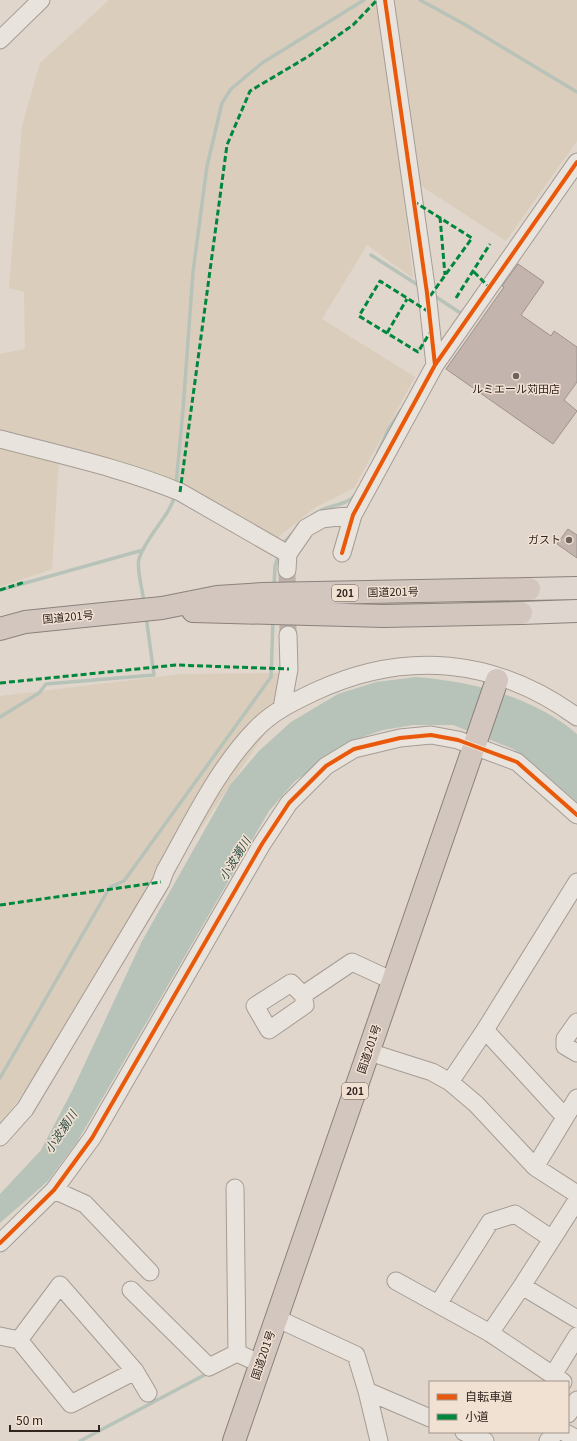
<svg xmlns="http://www.w3.org/2000/svg" width="577" height="1441" viewBox="0 0 577 1441" font-family="Georgia,'Noto Sans JP',serif">
<rect width="100%" height="100%" fill="#e0d6cc"/>
<path fill="#dbcdbb" d="M109,0h468v141l-71,100 -105,-68 12,105 -46,-33 -45,74 93,58 -61,111 -38,19 -39,31 -87,-51 -74,-25 -116,-31v-77l25,-5 -1,-57 -15,-4 13,-162 18,-63z
M0,447l59,12 -7,110 -52,18z
M284,673l-2,35 -268,398 -14,16v-426l182,-22z"/>
<path fill="#b7c3b8" d="M416,677c55,4 118,20 161,57v68l-46,-40 -18,-13 -60,-24h-40l-30,5 -32,11 -56,40 -26,30 -192,331 -29,39 -48,42v-29l41,-44 32,-61 69,-148 88,-156 29,-34 32,-29 47,-28 38,-12z"/>
<g fill="none" stroke-linecap="round" stroke-linejoin="round">
<path stroke="#b7c3b8" stroke-width="3.5" d="M420,0l44,24 113,68
M371,255l50,32
M433,295l29,19 2,-2
M378,452l10,-22 13,-20
M176,485l7,-75 10,-138 14,-106 15,-63 9,-14 31,-26 102,-63
M312,516c13,-12 31,-8 44,-21
M282,545l11,-12
M274,587l1,-21 4,-12
M0,590l143,-40
M144,602c-1,-10 -8,-34 -5,-43 7,-23 31,-43 36,-64
M0,717l39,-24 7,-9 108,-9 -8,-59
M0,1078l110,-191 14,-6 147,-204 2,-57
M80,1441l130,-69"/>
</g>
<path fill="#c3b4ad" stroke="#9f928c" d="M518,264l26,18 -23,33 30,21 3,-5 23,16v35l-13,18 13,11 -24,33 -107,-75 58,-82 -2,-1z
M568,529l9,6v23l-20,-14z"/>
<g fill="none" stroke-linecap="round" stroke-linejoin="round">
<path stroke="#bdb2a9" stroke-width="17" stroke-dasharray="17 8" stroke-linecap="butt" d="M287,570l1,65"/>
<defs>
<path id="minor" d="M385,0l42,293 8,72
M0,40l41,-40
M0,439c60,16 122,29 180,53l108,62
M342,553l11,-38 82,-150 142,-203
M287,570l1,-16 18,-26 16,-9 31,-4
M282,708l7,-39 -1,-34
M303,995l2,10 -36,25 -14,-24 36,-23 12,12 49,-33 41,19
M577,1022l-12,17v7l12,7
M485,1030l80,87
M369,1052l63,20 18,10 26,22 59,63 42,27
M450,1082l35,-52 92,-148
M0,1137l25,-28 136,-227 4,-11c27,-48 52,-102 91,-142 16,-17 37,-27 58,-37 91,-43 182,-34 263,25
M535,1167l42,-69
M235,1188l2,165 24,11
M54,1190l31,14 65,68
M0,1243l54,-53 38,-52 170,-294 27,-41 37,-37 28,-17 46,-11 31,-3 27,5 59,22 60,53
M396,1281l94,52 73,49
M522,1286l55,33
M131,1290l78,77 28,-14
M438,1304l52,-82 25,-8 37,25
M276,1318l80,37 11,36 63,27
M490,1333l32,-47 55,-86
M0,1336l19,4 41,-55 75,86 13,22
M19,1340l52,64 64,-33
M553,1375l24,-39
M367,1391l12,50
M568,1414l9,-14
M464,1432l21,9
M564,1432l13,7
M548,1441l8,-9"/>
<path id="major" d="M529,589l48,-1
M521,613l56,-2"/>
<path id="highway" d="M193,611l191,5 137,-3
M0,629l25,-7 137,-14 55,-11 46,-3 266,-5
M234,1441l263,-761"/>
</defs>
<use href="#minor" stroke="#a59c95" stroke-width="19"/>
<use href="#major" stroke="#8b827c" stroke-width="24"/>
<use href="#highway" stroke="#8b827c" stroke-width="24"/>
<use href="#minor" stroke="#e8e3dd" stroke-width="17"/>
<use href="#major" stroke="#dfd7cf" stroke-width="22"/>
<use href="#highway" stroke="#d2c6be" stroke-width="22"/>
<path stroke="#00873e" stroke-width="3" stroke-dasharray="6 3" stroke-linecap="butt" d="M413,201l59,37 -44,61
M440,217l5,58
M474,272l15,15
M456,298l34,-54
M429,312l-49,-31 -21,35 59,36 13,-21
M387,333l20,-34
M180,492l47,-347 23,-54 59,-35 44,-31 24,-25
M0,590l25,-8
M0,683l176,-18 113,4
M0,905l161,-23"/>
<defs>
<path id="cycleway" d="M385,0l42,293 8,72
M342,553l11,-38 82,-150 142,-203
M0,1243l54,-53 38,-52 170,-294 27,-41 37,-37 28,-17 46,-11 31,-3 27,5 59,22 60,53"/>
</defs>
<use href="#cycleway" stroke="#f0e1d3" stroke-width="6"/>
<use href="#cycleway" stroke="#e8590c" stroke-width="4"/>
</g>
<g fill="#6f625c" stroke="#f0e1d3" stroke-width="1.5">
<circle cx="516" cy="376" r="4"/>
<circle cx="569" cy="540" r="4"/>
</g>
<g text-anchor="middle" stroke-width="3" stroke-linejoin="round" paint-order="stroke">
<g fill="#f0e1d3" stroke="#6b5d55" stroke-width="1">
<rect x="332" y="585" width="26" height="16" rx="3"/>
<rect x="342" y="1083" width="26" height="16" rx="3"/>
</g>
<g font-size="10" font-weight="bold" fill="#32241f">
<text x="345" y="597">201</text>
<text x="355" y="1095">201</text>
</g>
<g font-size="11" fill="#32241f" stroke="#f0e1d3">
<text x="516" y="393">ルミエール苅田店</text>
<text x="561" y="544" text-anchor="end">ガスト</text>
</g>
<g font-size="11" fill="#32241f" stroke="#f0e1d3">
<text transform="translate(393 592) rotate(-1)" y="4">国道201号</text>
<text transform="translate(68 617) rotate(-5)" y="4">国道201号</text>
<text transform="translate(369 1049) rotate(-71)" y="4">国道201号</text>
<text transform="translate(263 1355) rotate(-71)" y="4">国道201号</text>
</g>
<g font-size="12" font-style="italic" fill="#305047" stroke="#f0e1d3">
<text transform="translate(235 859) rotate(-58)" y="4">小波瀬川</text>
<text transform="translate(61 1132) rotate(-56)" y="4">小波瀬川</text>
</g>
</g>
<rect x="429" y="1381" width="140" height="52" fill="#f0e1d3" stroke="#a4958b"/>
<rect x="437" y="1394" width="20" height="6" fill="#e8590c" stroke="#a4958b"/>
<text x="465" y="1401" font-size="12" fill="#32241f">自転車道</text>
<rect x="437" y="1414" width="20" height="6" fill="#00873e" stroke="#a4958b"/>
<text x="465" y="1421" font-size="12" fill="#32241f">小道</text>
<path d="M10 1425v6h89v-6" fill="none" stroke="#32241f" stroke-width="2"/>
<text x="16" y="1425" font-size="12" fill="#32241f" stroke="#f0e1d3" stroke-width="3" paint-order="stroke">50 m</text>
</svg>
